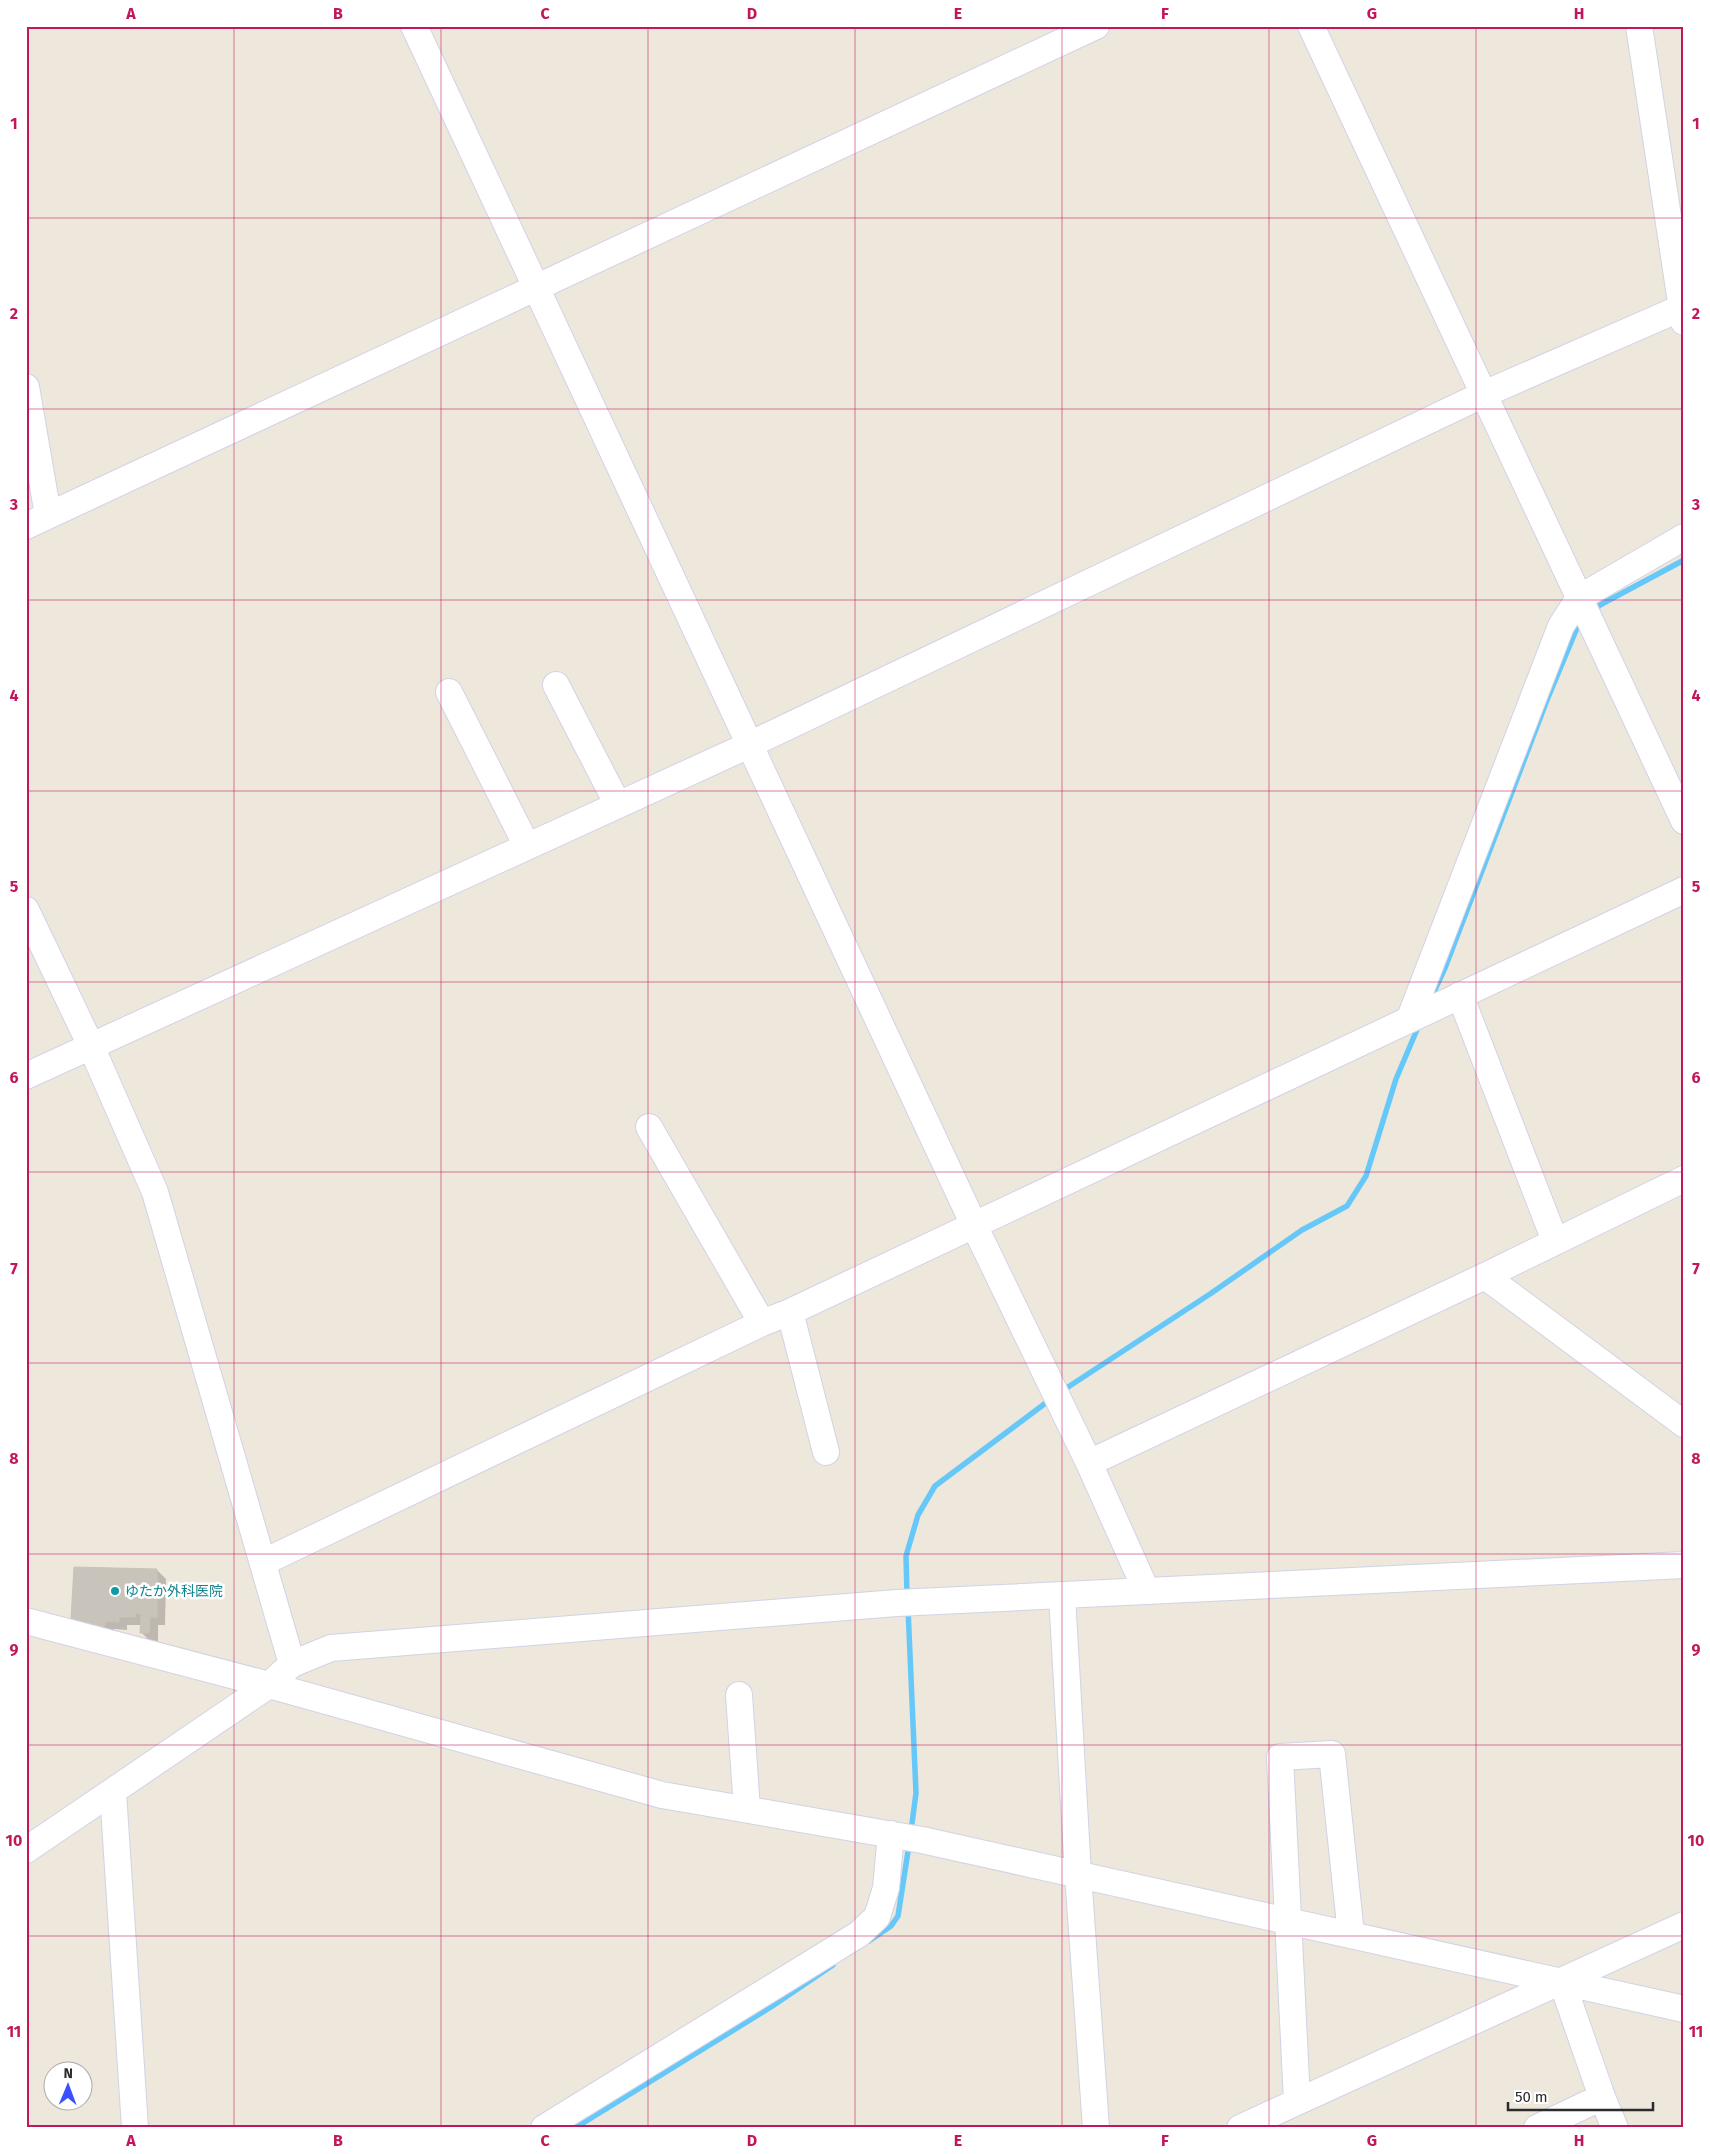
<svg xmlns="http://www.w3.org/2000/svg" width="1710" height="2154" viewBox="0 0 1710 2154" font-family="'Fira Sans','Noto Sans JP',sans-serif">
<rect width="100%" height="100%" fill="#eee7dc"/>
<path fill="#0003" d="M157,1570l9,9 -1,46h-7v16h-8l-9,-9v-7h-14v5l-13,-1 -1,6 -32,-8 -8,-9z"/>
<g fill="none" stroke-linecap="round" stroke-linejoin="round">
<path stroke="#66c8f9" stroke-width="5.5" d="M1593,612l7,-7 84,-45
M1432,996l13,-28 102,-268 30,-72 6,-6
M1062,1391l148,-97 92,-64 45,-24 19,-30 30,-97 23,-54
M907,1596l-1,-40 12,-41 17,-29 116,-87
M908,1608l8,185 -5,38
M869,1941l22,-15 7,-10 11,-71
M575,2128l196,-121 62,-42"/>
</g>
<path fill="#c9c4bb" stroke="#cac4b5" d="M74,1567l83,2v48h-7l-1,16h-9l1,-19 -5,-1 -1,4h-16v5l-13,-1 -2,6 -33,-8z"/>
<g fill="none" stroke-linecap="round" stroke-linejoin="round">
<defs>
<path id="minor" d="M414,26l560,1199 115,238 57,127
M1311,26l373,795
M1639,26l45,296
M26,387l22,128
M26,526l1070,-500
M556,685l62,120
M449,692l78,154
M26,910l65,136 64,146 137,472
M1460,995l95,246
M1410,1018l151,-392 18,-28 105,-61
M26,1076l723,-331 733,-350 199,-87
M649,1127l113,196
M1485,1276l199,148
M790,1312l36,140
M1089,1463l396,-187 199,-97
M264,1562l498,-239 28,-11 894,-422
M1062,1596l16,278 18,254
M26,1621l243,64 393,110 260,45 762,169
M739,1695l8,114
M113,1792l22,336
M26,1850l243,-165 23,-21 39,-16 566,-45 787,-38
M1562,1982l40,115 13,31
M1297,2101l-17,-344 52,-3 19,180
M544,2128l315,-194 18,-17 9,-29 5,-54
M1240,2128l444,-203
M1537,2128l65,-31"/>
</defs>
<use href="#minor" stroke="#d1d3e5" stroke-width="28"/>
<use href="#minor" stroke="#fff" stroke-width="26"/>
</g>
<path fill="none" stroke="#c2185b" stroke-width="1" stroke-opacity="0.55" d="M234,26v2102M441,26v2102M648,26v2102M855,26v2102M1062,26v2102M1269,26v2102M1476,26v2102M26,218h1658M26,409h1658M26,600h1658M26,791h1658M26,982h1658M26,1172h1658M26,1363h1658M26,1554h1658M26,1745h1658M26,1936h1658"/>
<circle fill="#0f9aa8" stroke="#fff" stroke-width="2" cx="115" cy="1591" r="5"/>
<g text-anchor="middle" stroke-width="5" stroke-linejoin="round" paint-order="stroke">
<g font-size="14" fill="#0d838f" stroke="#fff" text-anchor="start">
<text x="125" y="1596">ゆたか外科医院</text>
</g>
</g>
<rect width="1710" height="2154" fill="none" stroke="#ffffff" stroke-width="55"/>
<g transform="translate(68 2086) rotate(1)"><circle r="24" fill="#ffffff" stroke="#aaaaaa"/>
<path d="M0-4L9 19L0 12L-9 19Z" fill="#3850ff"/>
<text y="-8" font-size="14" font-weight="bold" text-anchor="middle" fill="#2b2b2b">N</text>
</g>
<path d="M1508 2102v8h145v-8" fill="none" stroke="#2b2b2b" stroke-width="2.5"/>
<text x="1515" y="2102" font-size="15" fill="#2b2b2b" stroke="#ffffff" stroke-width="4" paint-order="stroke">50 m</text>
<rect x="28" y="28" width="1654" height="2098" fill="none" stroke="#c2185b" stroke-width="2"/>
<g font-size="16" text-anchor="middle" font-weight="bold" fill="#c2185b">
<text x="131" y="19">A</text>
<text x="338" y="19">B</text>
<text x="545" y="19">C</text>
<text x="752" y="19">D</text>
<text x="958" y="19">E</text>
<text x="1165" y="19">F</text>
<text x="1372" y="19">G</text>
<text x="1579" y="19">H</text>
<text x="14" y="129">1</text>
<text x="1696" y="129">1</text>
<text x="14" y="319">2</text>
<text x="1696" y="319">2</text>
<text x="14" y="510">3</text>
<text x="1696" y="510">3</text>
<text x="14" y="701">4</text>
<text x="1696" y="701">4</text>
<text x="14" y="892">5</text>
<text x="1696" y="892">5</text>
<text x="14" y="1083">6</text>
<text x="1696" y="1083">6</text>
<text x="14" y="1274">7</text>
<text x="1696" y="1274">7</text>
<text x="14" y="1464">8</text>
<text x="1696" y="1464">8</text>
<text x="14" y="1655">9</text>
<text x="1696" y="1655">9</text>
<text x="14" y="1846">10</text>
<text x="1696" y="1846">10</text>
<text x="14" y="2037">11</text>
<text x="1696" y="2037">11</text>
<text x="131" y="2146">A</text>
<text x="338" y="2146">B</text>
<text x="545" y="2146">C</text>
<text x="752" y="2146">D</text>
<text x="958" y="2146">E</text>
<text x="1165" y="2146">F</text>
<text x="1372" y="2146">G</text>
<text x="1579" y="2146">H</text>
</g>
</svg>
